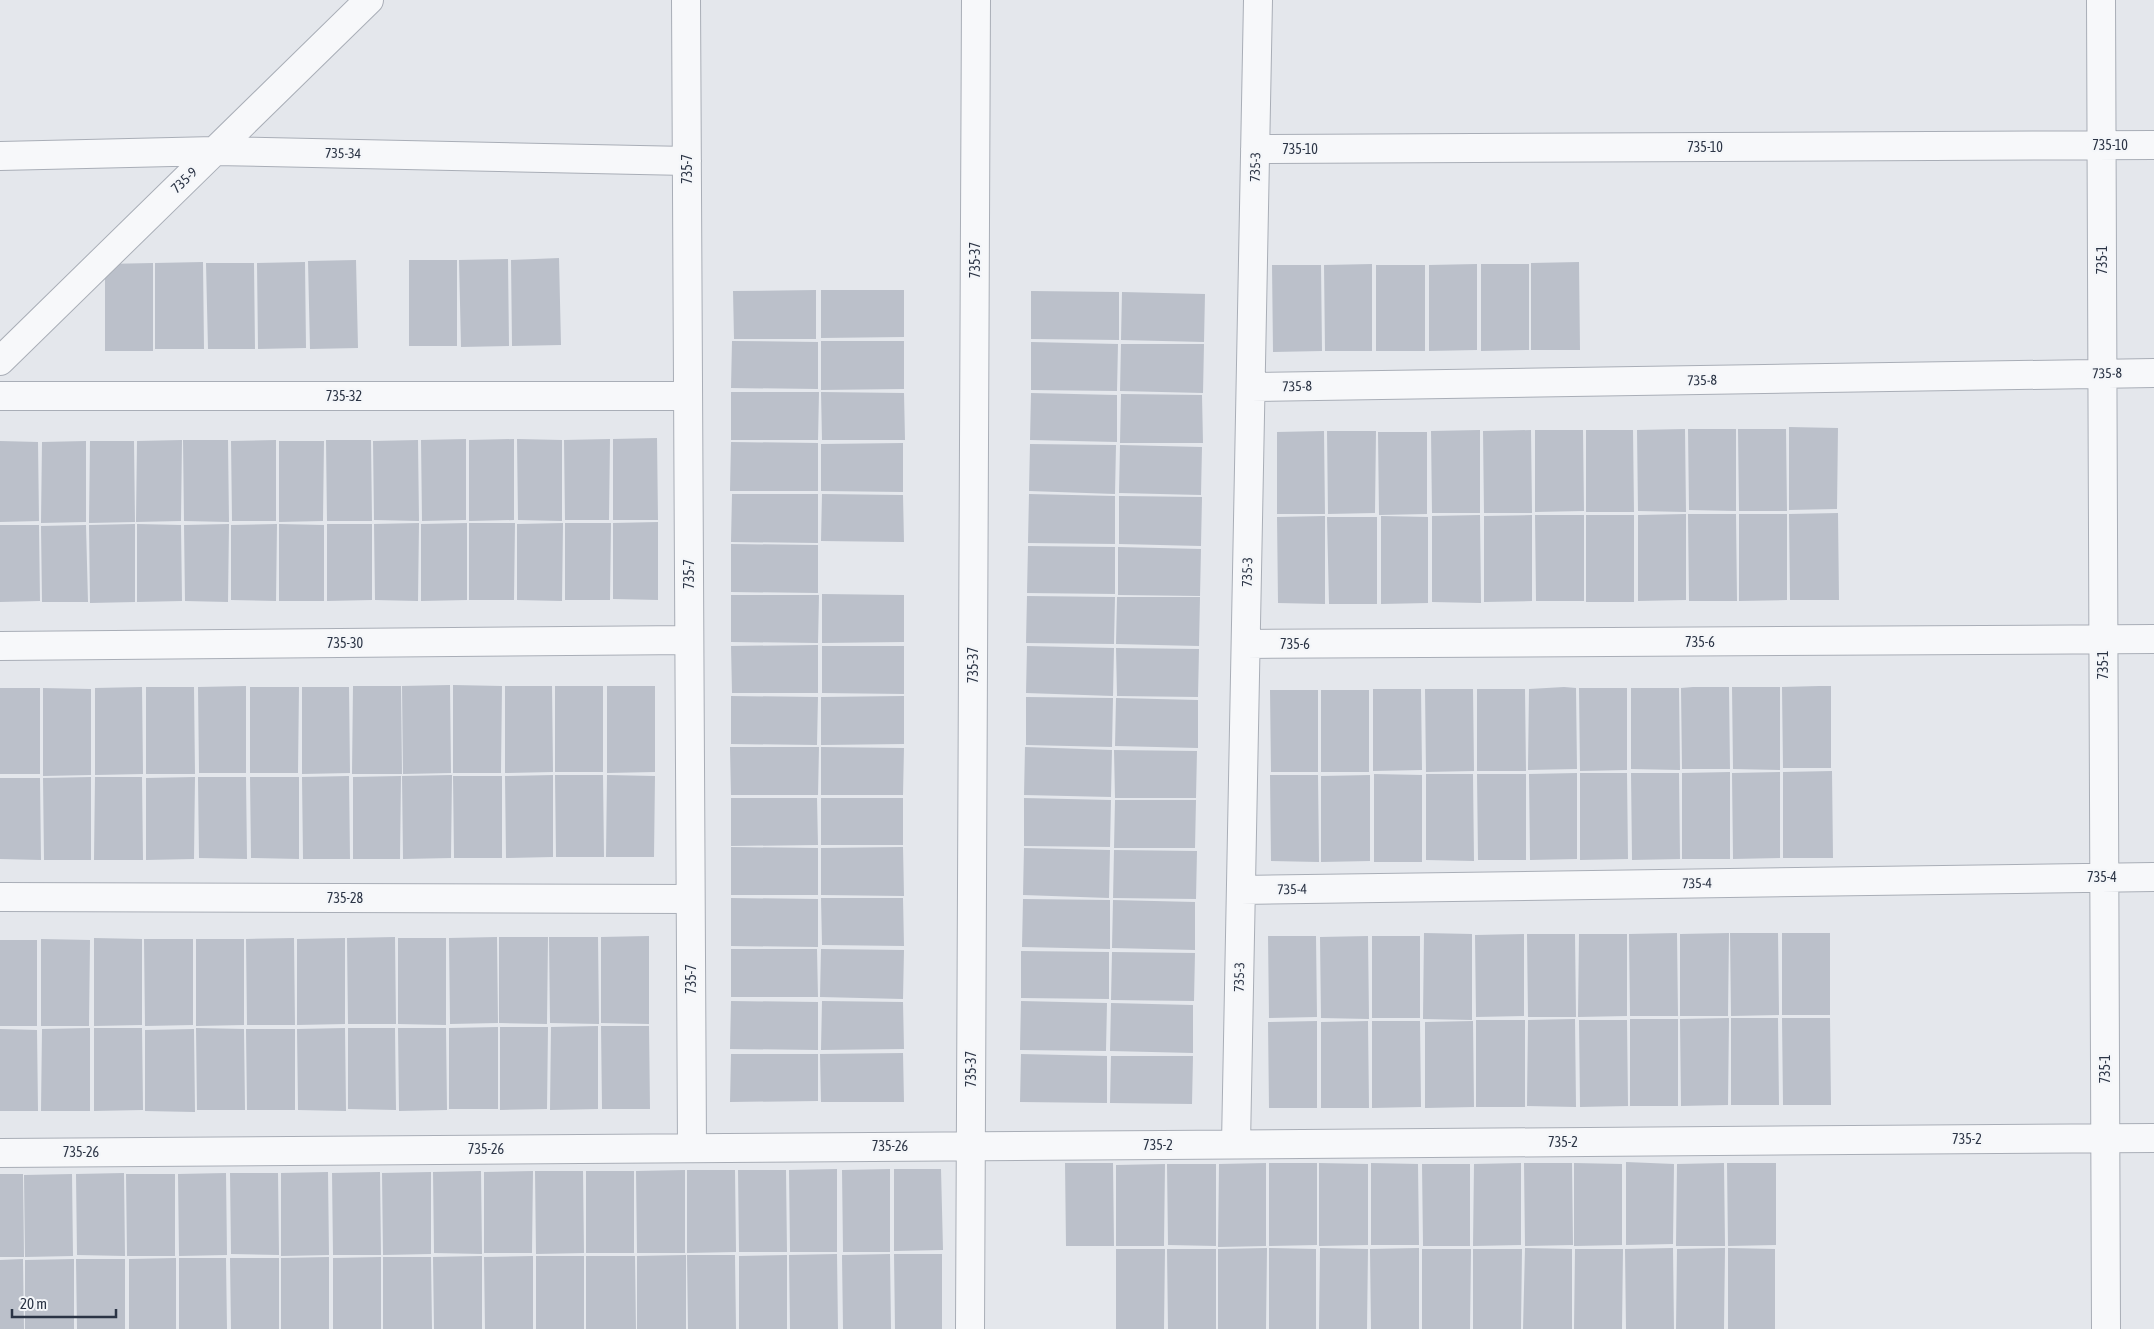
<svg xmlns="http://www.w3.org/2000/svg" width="2154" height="1329" viewBox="0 0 2154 1329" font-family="'Asap Condensed',sans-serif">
<rect width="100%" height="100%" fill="#e4e7ec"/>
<path fill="#bbc0ca" d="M559,258l2,87 -49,1 -1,-86z
M508,259l1,87 -48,1 -2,-87z
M356,260l2,88 -48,1 -2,-88z
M409,260h48v86h-48z
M203,262l1,87h-49v-86z
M305,262l1,86 -48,1 -1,-86z
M1579,262l1,88h-49v-87z
M153,263v88h-48v-87z
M206,263h48l1,86h-47z
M1372,264v87h-47l-1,-86z
M1477,264v86l-48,1v-86z
M1481,264h48v86l-48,1z
M1272,265h49l1,86 -49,1z
M1376,265h49v86h-49z
M816,290v49h-82l-1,-48z
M821,290h83v47l-83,1z
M1031,291l88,1v48l-88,-1z
M1122,292l83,2 -1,48 -83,-2z
M732,341l86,1v47l-87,-1z
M821,341h83v48l-83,1z
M1031,342l87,2 -1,47 -86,-1z
M1121,344h83l-1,49 -83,-2z
M731,392h88l-1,48h-87z
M821,392l83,1 1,47h-83z
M1031,393l86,2v47l-87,-2z
M1121,394l81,1 1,48h-83z
M1789,427l49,1 -1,81 -48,1z
M1685,429l1,83 -48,-1 -1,-81z
M1688,429h48v82l-47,-1z
M1738,429h48l1,82h-48z
M1480,430v83h-48l-1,-82z
M1531,430l1,83h-48l-1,-82z
M1535,430h48l1,81 -49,1z
M1586,430h47l1,82h-48z
M1324,431l1,83h-48v-82z
M1327,431h49l-1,82 -47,1z
M1378,432h49v82l-48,1z
M657,438l1,82h-45v-81z
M466,439v81l-44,1 -1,-81z
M514,439v81l-45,1v-81z
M517,439l45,1v81l-44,-1z
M610,439l-1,81h-44l-1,-80z
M182,440l-1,81 -45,1 1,-81z
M183,440h45l1,82 -45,-1z
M276,440v81h-44l-1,-80z
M326,440h45l1,81h-45z
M418,440l1,81 -45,-1 -1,-79z
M0,441l38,1 1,79 -39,1z
M86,441v81l-45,1 1,-81z
M90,441h44l1,81 -46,1z
M279,441h45l-1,80 -44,1z
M731,442l87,1v48h-88z
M903,443v49l-82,-1v-47z
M1030,444l86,1 -1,49 -86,-3z
M1120,445l82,2 -1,48 -82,-2z
M732,494h86v49l-87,-1z
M822,494l81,1 1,47 -83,-1z
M1029,494l86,2v48l-87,-1z
M1119,496l83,1 -1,49 -82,-2z
M1838,513l1,87h-49l-1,-86z
M1686,514v86l-48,1v-86z
M1688,514h48l1,87h-48z
M1739,514h48v86l-48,1z
M1480,515l1,88 -49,-1v-86z
M1532,515v86l-48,1v-86z
M1535,515h49v86h-48z
M1586,515h48v87h-48z
M1325,516v88l-47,-1 -1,-86z
M1381,516l47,1v86l-47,1z
M1327,517h50v87h-48z
M658,522v78l-45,-1v-76z
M419,523l-1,78 -43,-1 -1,-76z
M467,523v77l-46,1v-77z
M469,523h46l-1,77h-45z
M563,523l-1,78 -45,-1v-76z
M565,523h46l-1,77h-45z
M135,524v78l-45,1 -1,-78z
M137,524l44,1 1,76 -45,1z
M229,524l-1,78 -43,-1 -1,-76z
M277,524l-1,77 -45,-1v-75z
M279,524l45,1v76h-45z
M327,524h45v76l-45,1z
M0,525h39l1,76 -40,1z
M86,525l2,77h-46l-1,-76z
M731,544l87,1v48l-87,-1z
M1028,546l87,1v47l-88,-1z
M1118,547l83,2 -1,47 -82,-1z
M822,594l82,1v47l-82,1z
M731,595h88l-1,48 -87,-1z
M1027,596l88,1 -1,47 -88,-1z
M1117,597h83l-1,49 -83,-2z
M818,645v48h-86l-1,-47z
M822,646h82v48l-82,-1z
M1027,646l87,2 -1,48 -87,-3z
M1116,648l83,1 -1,48 -81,-1z
M450,685l1,88 -48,1 -1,-88z
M453,685l49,1 -1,87h-48z
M246,686v87h-47l-1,-86z
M353,686h48l1,88h-50z
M505,686h47l1,86 -48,1z
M555,686h48v86h-48z
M607,686h48v86l-48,1z
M1819,686h12v82h-48l-1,-81z
M142,687l1,87 -48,1v-87z
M146,687h48l1,87h-49z
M250,687h49l-1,86h-48z
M302,687h47l1,86 -48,1z
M1564,687l12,1 1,81 -49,1 1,-81z
M1693,687h36l1,82h-48l-1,-81z
M1732,687h48v83l-47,-1z
M0,688h40v86h-40z
M43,688l48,1v86l-48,1z
M1579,688h48v82l-47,1z
M1631,688h48l1,82 -49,-1z
M1373,689h48l1,81 -49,1z
M1425,689h48l1,82 -48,1z
M1477,689h48l1,82h-49z
M1270,690h48v82h-47z
M1321,690h48v82h-48z
M731,696l87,1 -1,48 -86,-1z
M904,696v48l-83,1v-48z
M1026,697l87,1 -1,49 -86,-2z
M1116,698l82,2v48l-83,-2z
M730,747h89l-1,48h-87z
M821,747l83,1 -1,47h-82z
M1025,747l87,3 -1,47 -87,-2z
M1114,750l83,1 -1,47h-81z
M1832,771l1,87h-50v-86z
M1730,772v87h-48v-86z
M1780,772v86l-47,1 -1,-86z
M1577,773v86l-47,1 -1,-86z
M1580,773h47l1,86 -48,1z
M1631,773h48l1,86 -48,1z
M1374,774l48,1v87h-48z
M1426,774h47l1,87 -48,-1z
M1477,774h49v86h-48z
M452,775l-1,83 -48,1 -1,-83z
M553,775v82l-47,1 -1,-82z
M555,775h48l1,82h-48z
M607,775l48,1 -1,81h-48z
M1270,775h48l1,87 -48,-1z
M1370,775v86l-49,1v-86z
M349,776l1,83h-47l-1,-82z
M401,776l-1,83h-47v-82z
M453,776h49v82h-48z
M91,777v83h-47l-1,-82z
M95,777h47l1,83h-49z
M195,777l-1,82 -48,1v-82z
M198,777h48l1,82 -48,-1z
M250,777h49v82l-48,-1z
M0,778h40l1,82 -41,-1z
M731,798h86l1,47 -87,1z
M821,798h82v47h-82z
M1024,798l87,2 -1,47 -86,-1z
M1115,800h81l-1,48h-81z
M731,847l87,1v47h-87z
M903,847l1,49 -83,-1v-47z
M1024,848l86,2 -1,48 -86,-3z
M1114,850l83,1 -1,48 -83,-1z
M731,898l87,1v48l-87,-1z
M821,898h82l1,48 -82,-1z
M1023,899l87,1v49l-88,-2z
M1113,900l82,2v48l-83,-2z
M1424,933l48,1v86l-49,-1z
M1677,933l1,83h-48l-1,-82z
M1729,933l-1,83h-48v-82z
M1730,933h48l1,82 -48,1z
M1782,933h48v82h-48z
M1524,934v82l-48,1 -1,-82z
M1527,934h48l1,83h-48z
M1579,934h48v82l-49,1z
M649,936v88l-48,-1v-86z
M1268,936h48l1,81 -48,1z
M1368,936l1,83 -48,-1 -1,-81z
M1372,936h48v82h-48z
M395,937l1,87h-48l-1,-86z
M497,937l1,86 -48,1 -1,-86z
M499,937h49l-1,87 -48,-1z
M549,937h49l1,87 -49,-1z
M94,938l48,1v86l-48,1z
M294,938l1,87h-48l-1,-86z
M345,938v86l-48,1v-86z
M398,938h48v87l-48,-1z
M41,939l49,1 -1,86h-48z
M144,939h49v86l-48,1z
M196,939h48v86l-48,1z
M0,940h37v86h-37z
M731,949h86l1,48h-87z
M821,949l83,1 -1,49 -83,-2z
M1021,951l88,1v47l-88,-1z
M1112,952l83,1 -1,48 -83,-1z
M731,1001l87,1v48l-88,-1z
M822,1001l81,1 1,47 -83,1z
M1021,1001l86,2 -1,48 -86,-1z
M1111,1003l82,2v48l-83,-2z
M1729,1018l-1,87 -47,1 -1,-87z
M1731,1018h47l1,87h-48z
M1782,1018h48l1,87h-48z
M1575,1019l1,88 -49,-1 1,-86z
M1630,1019h48v87h-48z
M1476,1020h49v87h-49z
M1579,1020h48l1,86 -48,1z
M1317,1021v87h-48l-1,-86z
M1368,1021l1,87h-48v-86z
M1372,1021h48l1,86 -49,1z
M1473,1021l1,86 -49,1v-86z
M598,1026v83l-48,1 1,-83z
M601,1026h48l1,83h-48z
M498,1027v82h-49v-81z
M500,1027h48l-1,82 -47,1z
M90,1028v83h-49l1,-82z
M94,1028h48l1,82 -49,1z
M196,1028l48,1 1,81h-48z
M345,1028l1,83 -48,-1 -1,-81z
M348,1028h47l1,82 -48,-1z
M398,1028h48l1,82 -48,1z
M0,1029l37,1 1,81h-38z
M194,1029l1,83 -50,-1v-81z
M246,1029h49v81h-48z
M903,1053l1,49h-83l-1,-48z
M731,1054h87v47l-88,1z
M1021,1054l86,2v47l-87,-1z
M1111,1056h82l-1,48 -82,-1z
M1626,1162l48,2 -1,80 -47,1z
M1065,1163h48l1,83h-48z
M1266,1163v83l-48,1 1,-83z
M1269,1163h48v82l-48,1z
M1319,1163l49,1v81l-49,1z
M1371,1163l47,1 1,81h-48z
M1521,1163v82l-48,1 1,-82z
M1524,1163h48l1,82 -48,1z
M1574,1163l48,1v81l-48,1z
M1724,1163l1,83h-49l1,-82z
M1727,1163h49v82l-48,1z
M1165,1164l-1,82h-48v-81z
M1167,1164h49v82l-48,-1z
M1422,1164h48v82h-47z
M837,1169v83h-47l-1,-82z
M890,1169v83h-47l-1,-82z
M894,1169h47l2,81 -49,1z
M685,1170v83h-48l-1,-82z
M687,1170h48l1,82 -49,1z
M738,1170h48l1,82h-48z
M481,1171l1,83 -48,-1 -1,-81z
M533,1171l-1,82h-48v-81z
M535,1171h48l1,82 -48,1z
M586,1171h48v82h-48z
M328,1172l1,83 -48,1v-83z
M380,1172l1,83h-48l-1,-82z
M431,1172v82l-48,1 -1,-82z
M124,1173l1,83 -48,-1 -1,-81z
M226,1173l1,82 -48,1 -1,-82z
M230,1173h48l1,82 -48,-1z
M0,1174h23l1,83h-24z
M72,1174l1,82 -48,1 -1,-82z
M126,1174h49v82h-48z
M1267,1248l-1,81h-48v-80z
M1269,1248l47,1v80h-47z
M1320,1248l48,1 -1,80h-48z
M1419,1248v81h-48l-1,-80z
M1525,1248l47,1v80h-49z
M1673,1248l1,81h-48l-1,-80z
M1725,1248l-1,81h-48l1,-80z
M1728,1248l47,1v80h-47z
M1116,1249h49l-1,80h-48z
M1167,1249h49v80h-48z
M1422,1249h49l-1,80h-48z
M1473,1249h49l-1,80h-48z
M1575,1249h48l-1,80h-48z
M837,1254l1,75h-48l-1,-74z
M890,1254l1,75h-48l-1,-74z
M894,1254h48v75h-47z
M686,1255v74h-49v-73z
M687,1255h48l1,74h-48z
M787,1255v74h-48v-73z
M482,1256v73h-48l-1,-72z
M533,1256v73h-48l-1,-72z
M536,1256h48v73h-48z
M586,1256h49l1,73h-50z
M329,1257v72h-48v-71z
M381,1257v72h-48v-71z
M383,1257h48l1,72h-49z
M176,1258v71h-47v-70z
M179,1258h47l1,71h-48z
M230,1258h49v71h-48z
M23,1259l1,70h-24v-69z
M74,1259v70h-49v-69z
M76,1259h49v70h-48z"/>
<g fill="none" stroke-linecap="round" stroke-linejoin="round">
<defs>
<path id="minor" d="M686,0l6,1148
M2101,0l5,1329
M1255,149l899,-4
M0,156l215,-5 472,10
M0,361l369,-361
M1251,387l903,-14
M0,396h688
M1246,644l908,-5
M0,646l689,-6
M1241,890l913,-13
M0,897l690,2
M1236,1144l22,-1144
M0,1153l2154,-15
M970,1329l6,-1329"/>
</defs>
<use href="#minor" stroke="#a9aeb7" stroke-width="30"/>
<use href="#minor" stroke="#f7f8fa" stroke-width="28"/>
</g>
<g text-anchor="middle" stroke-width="4.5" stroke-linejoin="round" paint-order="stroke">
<g font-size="14" fill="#2b3445" stroke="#f4f6f9">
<text x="2110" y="150">735-10</text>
<text x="1705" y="152">735-10</text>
<text x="1300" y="154">735-10</text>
<text transform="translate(343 153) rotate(1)" y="5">735-34</text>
<text transform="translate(1255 167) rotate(-89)" y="5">735-3</text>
<text transform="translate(687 169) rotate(-90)" y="5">735-7</text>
<text transform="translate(184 180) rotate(-44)" y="5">735-9</text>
<text transform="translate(975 260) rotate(-90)" y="5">735-37</text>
<text transform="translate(2102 260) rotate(-90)" y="5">735-1</text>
<text transform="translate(2107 373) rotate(-1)" y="5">735-8</text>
<text transform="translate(1702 380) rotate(-1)" y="5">735-8</text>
<text transform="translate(1297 386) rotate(-1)" y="5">735-8</text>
<text x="344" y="401">735-32</text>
<text transform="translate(1247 572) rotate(-89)" y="5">735-3</text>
<text transform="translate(689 574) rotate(-90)" y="5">735-7</text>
<text x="1700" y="647">735-6</text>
<text x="345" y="648">735-30</text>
<text x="1295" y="649">735-6</text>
<text transform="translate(973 665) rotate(-90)" y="5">735-37</text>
<text transform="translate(2103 665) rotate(-90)" y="5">735-1</text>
<text x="2102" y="882">735-4</text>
<text transform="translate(1697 883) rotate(-1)" y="5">735-4</text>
<text transform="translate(1292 889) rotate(-1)" y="5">735-4</text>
<text x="345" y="903">735-28</text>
<text transform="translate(1239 977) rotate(-89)" y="5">735-3</text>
<text transform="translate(691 979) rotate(-90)" y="5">735-7</text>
<text transform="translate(971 1069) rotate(-90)" y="5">735-37</text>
<text transform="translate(2105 1069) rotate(-90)" y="5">735-1</text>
<text x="1967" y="1144">735-2</text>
<text x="1563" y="1147">735-2</text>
<text x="1158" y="1150">735-2</text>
<text x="890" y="1151">735-26</text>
<text x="486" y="1154">735-26</text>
<text x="81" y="1157">735-26</text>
</g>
</g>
<path d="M12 1309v8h104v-8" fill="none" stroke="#2b3445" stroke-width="2.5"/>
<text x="20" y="1309" font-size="15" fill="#2b3445" stroke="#f4f6f9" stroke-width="4" paint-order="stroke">20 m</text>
</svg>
